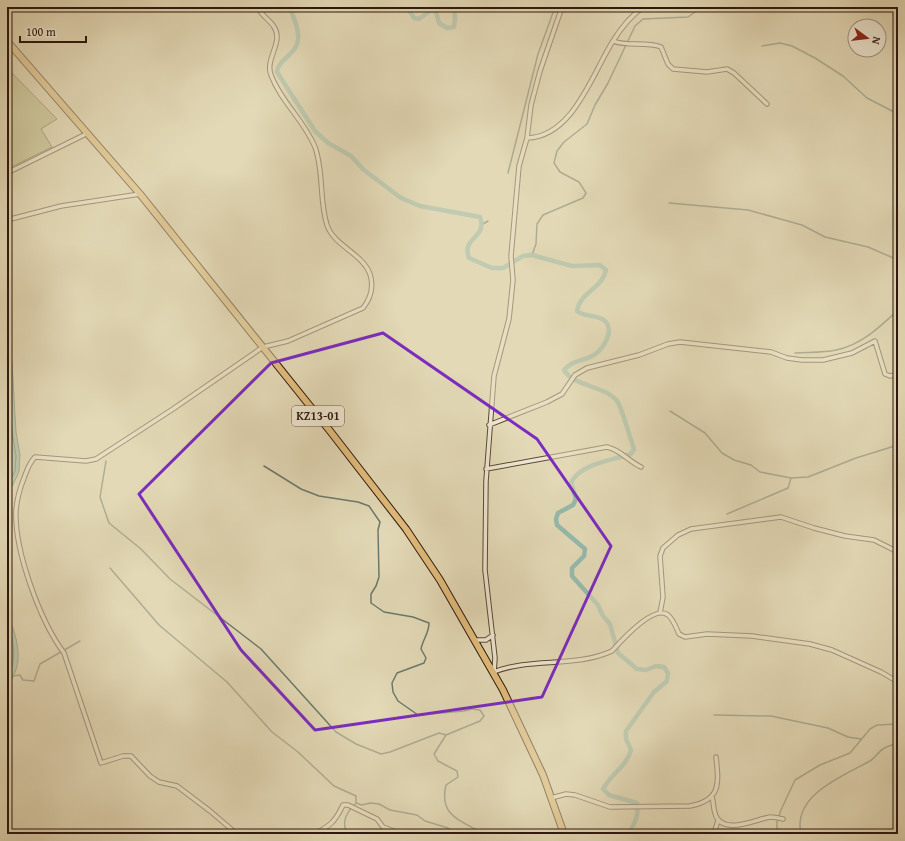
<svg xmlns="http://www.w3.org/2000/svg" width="905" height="841" viewBox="0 0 905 841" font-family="'Gentium Book Plus',serif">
<rect width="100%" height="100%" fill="#e3d9b6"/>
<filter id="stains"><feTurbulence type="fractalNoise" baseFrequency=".005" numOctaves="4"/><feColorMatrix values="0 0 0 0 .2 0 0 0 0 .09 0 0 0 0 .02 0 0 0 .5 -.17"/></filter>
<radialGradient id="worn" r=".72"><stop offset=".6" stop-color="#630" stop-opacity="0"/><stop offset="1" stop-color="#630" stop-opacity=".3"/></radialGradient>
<path fill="#babd89" stroke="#736a4a" d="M7,68l50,51 -16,10 11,18 -45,22z"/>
<path fill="#95baac" stroke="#6b796c" d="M7,355l5,7 4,70 4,23 -1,17 -12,25z
M7,612c10,25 19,51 0,74z"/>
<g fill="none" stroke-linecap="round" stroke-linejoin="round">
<path stroke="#60685c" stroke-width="1" d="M7,362l5,70 4,24 -1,15 -8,17
M7,433c2,15 6,30 0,43
M7,622c8,20 10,38 0,58"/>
<path stroke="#6b796c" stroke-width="1.5" d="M762,46l18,-3 12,3 23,12 28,18 24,22 31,16
M508,173l30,-119 17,-47
M669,203l79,7 54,15 23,12 43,10 30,13
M483,224l5,-3
M532,255l4,-11 1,-20 6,-9 40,-17 3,-5 -7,-11 -19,-10 -6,-9 3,-12 7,-9 23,-18 8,-19 13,-22 27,-57 8,-7 45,-2 14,-10
M795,353c13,-1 28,0 41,-3 25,-5 44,-23 62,-40
M670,411l35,22 17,20 12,7 17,5 9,7 31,6 17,-1 48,-19 42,-13
M106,461l-6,36 9,26 32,26 29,30 91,70 75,83 20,12 25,10 9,-2 49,-19 7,2
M264,466l37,23 18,7 39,6 11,4 11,16 -2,8 1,47 -3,9 -5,8v9l13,9 29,5 16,6c0,10 -6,16 -8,26l5,9 -2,5 -27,10 -5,10 1,9 5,9 20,14 46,-4 8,-2 8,1 4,6 -4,5 -34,14 -12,19 4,7 19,10 1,6 -12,8c-7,29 12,35 33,46l1,3
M727,514l61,-26 3,-10
M110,568l49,57 68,57 45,50 26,20 36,34 22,10v7
M13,676l7,-1 3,5 11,1 6,-17 40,-23
M714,715l57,1 57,12 20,9 13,2
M347,834c-6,-13 0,-22 9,-31l6,2 8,-2 9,1 11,6 27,5 8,6 23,7 4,3v3
M777,834v-12l4,-12 14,-30 25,-15 30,-12 20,-24 7,-4 21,-1
M801,834c-9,-39 42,-58 69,-73 5,-3 8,-9 13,-12 4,-3 10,-4 15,-6"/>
<path stroke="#95baac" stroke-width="4.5" d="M292,7l-1,3c3,9 10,24 6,34 -3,11 -19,16 -20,28l38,59 13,12 23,13 13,14 37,28 19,8 60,11c8,21 -19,20 -11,41l23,10h11l20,-12 9,-1 40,11 28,-1 6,5c-4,19 -26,22 -29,41 9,7 21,3 28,10 10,10 -2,28 -11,34 -10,6 -22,5 -30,15 10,17 40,15 53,31 5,6 13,38 17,48l-3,5c-18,6 -52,10 -60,29l5,16 -3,6 -15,8 -2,6 1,6 28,24 -1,7 -12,12v8l26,29 5,11 7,8 8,29 19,16 9,1 10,-4 8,1 4,6 -1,8 -13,11 -28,39v8l5,11c-4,16 -20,24 -28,39l6,6 28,8c2,13 -2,20 -9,31
M407,7l7,11 5,1 12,-9 5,2 3,11 8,5 7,-1 1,-8 -1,-12"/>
<defs>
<path id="minor" d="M562,7l-22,64 -9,34 -4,33 -8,28 -8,90 2,24 -4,39 -15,57 -8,105 -1,89 10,88 -1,14c37,-15 81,-4 118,-21 9,-10 42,-47 56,-36 6,5 8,13 11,19l6,3 22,-3 45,2 58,8 22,6 49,22 17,10
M895,7l3,1
M613,41c15,6 33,0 48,6l7,17 5,5 34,3 20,-3 7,4 33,31
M527,138c46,-1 65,-64 86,-97 8,-13 18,-25 30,-34
M7,173l79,-39
M7,220l54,-14 79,-12
M489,425l58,-23 15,-8 13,-19 12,-7 52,-13 29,-11 12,-2 91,10 16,6 15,2h21l29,-7 23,-12 10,33 5,2 8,-2
M486,469l121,-22c14,3 21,14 34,20
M660,613l3,-16 -3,-41 3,-8 15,-13 13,-6 90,-12 33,11 31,8 29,4 24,12
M476,640h10l7,-5
M712,797c2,6 1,15 5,21 10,16 40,1 53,-1 4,0 9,1 13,2
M551,798l15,-4 9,1 35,12 80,-1c31,-6 29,-22 26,-49
M237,834l-27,-23 -33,-25 -18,-4 -9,-6 -19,-20h-8l-22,7 -37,-110c-24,-32 -50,-103 -48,-143 1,-11 4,-22 8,-32 3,-8 5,-15 11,-21l51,4 10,-2 77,-50 90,-62 25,-6 75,-33c8,-10 11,-21 7,-34 -8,-21 -36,-28 -43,-49 -8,-25 -3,-53 -12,-78 -11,-27 -34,-45 -44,-72 -5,-13 6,-26 6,-38 0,-15 -16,-19 -19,-30
M314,834c16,-8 21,-12 29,-29h5l29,14 6,8 19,7
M714,834l4,-14"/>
<path id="trunk" d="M7,41l133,153 190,237 76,98 34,51 63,110 40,85 21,59"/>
</defs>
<use href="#minor" stroke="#5a4836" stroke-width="5.5"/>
<use href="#trunk" stroke="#2c170c" stroke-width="8"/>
<use href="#minor" stroke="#ede6d0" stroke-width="3.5"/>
<use href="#trunk" stroke="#e2bc7b" stroke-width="6"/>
</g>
<path d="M0 0H905V841H0ZM383,333l154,106 74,107 -69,151 -227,33 -74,-80 -102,-156 132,-131z" fill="#e3d9b6" fill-opacity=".55" fill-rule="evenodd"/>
<path fill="none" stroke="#7b2cbf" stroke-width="3" stroke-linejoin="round" d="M383,333l154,106 74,107 -69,151 -227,33 -74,-80 -102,-156 132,-131z"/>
<g text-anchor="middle" stroke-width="4" stroke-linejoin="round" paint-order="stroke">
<rect fill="#ede6d0" stroke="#665547" stroke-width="1" x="292" y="406" width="52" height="20" rx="3"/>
<g font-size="12" font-weight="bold" fill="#2c170c">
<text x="318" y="420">KZ13-01</text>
</g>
</g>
<rect width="905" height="841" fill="none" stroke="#e3d9b6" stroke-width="24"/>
<rect x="8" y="8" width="889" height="825" fill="none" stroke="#2c170c" stroke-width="2"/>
<rect x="12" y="12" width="881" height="817" fill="none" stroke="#2c170c"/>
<g transform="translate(867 38) rotate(105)"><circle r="19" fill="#ede6d0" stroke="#a09382"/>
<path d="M0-3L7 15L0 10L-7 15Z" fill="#8f2418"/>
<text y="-6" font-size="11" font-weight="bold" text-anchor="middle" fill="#2c170c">N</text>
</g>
<path d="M20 36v6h66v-6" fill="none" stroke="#2c170c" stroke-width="2"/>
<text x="26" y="36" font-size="12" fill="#2c170c" stroke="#ede6d0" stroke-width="3" paint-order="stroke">100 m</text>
<rect width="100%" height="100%" filter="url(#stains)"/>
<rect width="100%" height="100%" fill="url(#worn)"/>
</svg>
